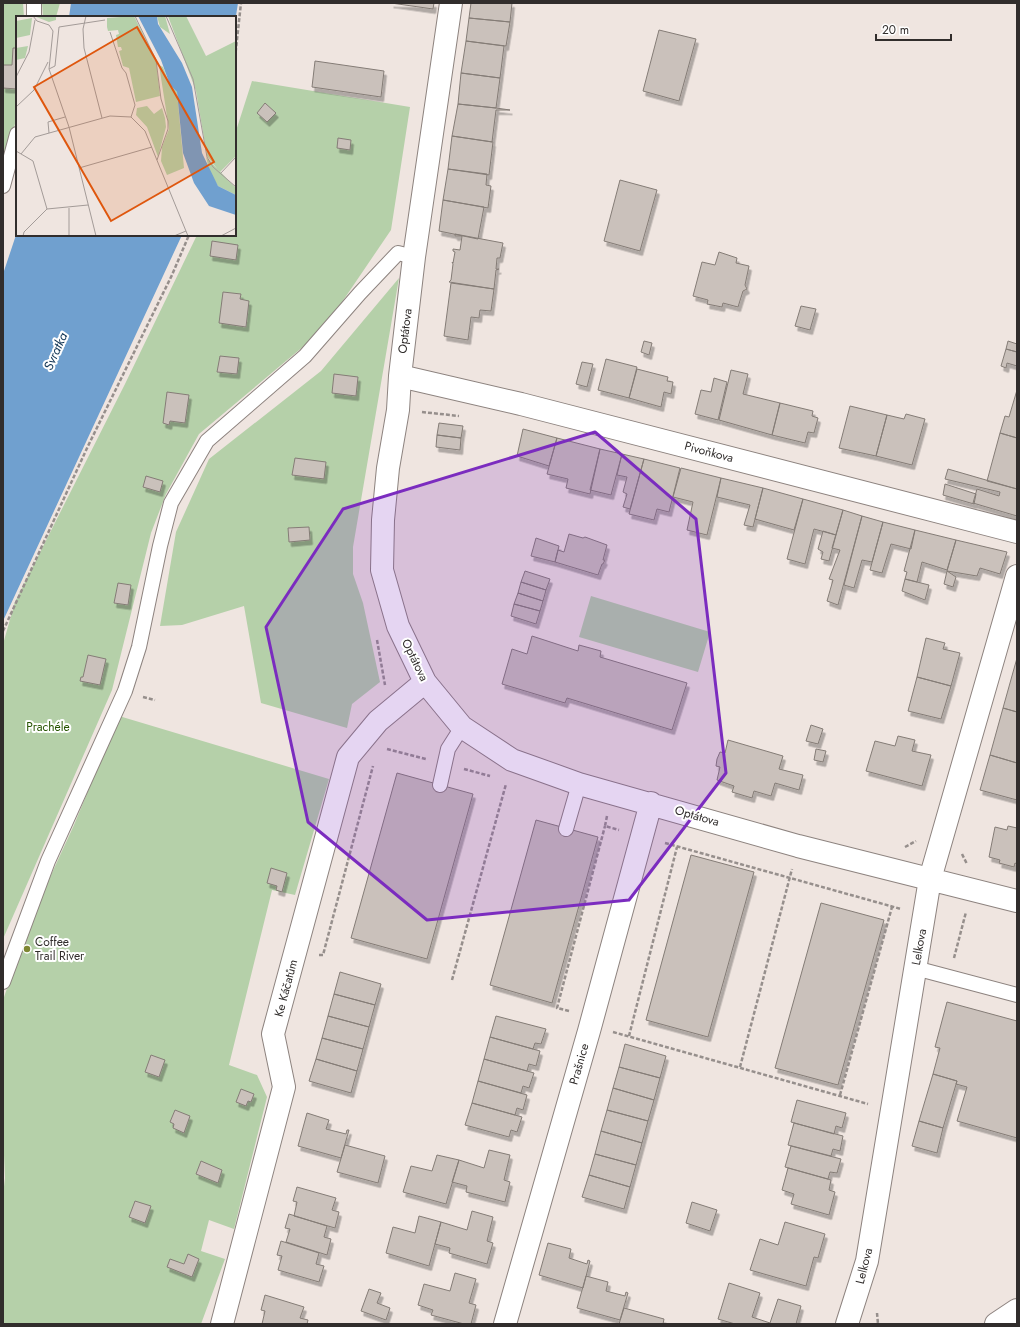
<svg xmlns="http://www.w3.org/2000/svg" width="1020" height="1327" viewBox="0 0 1020 1327" font-family="Jost,sans-serif">
<defs>
<filter id="shadow"><feDropShadow dx="2.5" dy="4.5" stdDeviation="0" flood-color="#0004"/></filter>
</defs>
<rect width="100%" height="100%" fill="#efe5e0"/>
<path fill="#b5d0a9" d="M3,3h20l1,14h-7v99l-14,54z
M42,3h18l-4,14h-13z
M252,81l158,26 -19,123 -68,100 -124,104 -33,60 -15,39 -39,157 -109,249v-295l12,-42 110,-218 72,-149h38v-101z
M399,278l-46,269v27l10,29 17,79 -28,22 -5,24 -86,-25 -17,-97 -62,19 -22,1 16,-94 33,-73 112,-88z
M591,596l119,36 -12,40 -119,-35z
M119,716l210,63 -34,116 -23,-5 -43,175 28,10 10,22 -33,132 -25,-9 -8,31 24,8 -24,65h-198v-129l2,-17 -2,-45v-133l18,-52 24,-60 29,-63z"/>
<path fill="#70a0cf" d="M71,3h167l-3,19v-5h-166z
M17,232v3h165l-179,386v-347z"/>
<path fill="#cac1bb" stroke="#847c76" filter="url(#shadow)" d="M391,3h43l-1,6z
M471,3h41l-2,19 -41,-4z
M469,18l41,4 -4,24 -40,-5z
M659,30l37,9 -17,62 -36,-10z
M466,41l38,5 -4,32 -39,-5z
M13,48h4v41l-14,-1v-23h9z
M315,61l69,10 -3,26 -69,-10z
M461,73l39,5 -4,30 -38,-4z
M265,103l11,10 -9,9 -10,-9z
M458,104l38,4 14,2h-14l-4,32 -40,-6z
M452,136l41,6 -4,33 -41,-6z
M338,138l13,2 -1,10 -13,-2z
M448,169l39,5 -1,11 5,1 -3,22 -45,-8z
M620,180l37,10 -17,61 -36,-10z
M443,200l41,7 -6,32 -39,-8z
M455,234l48,9 -3,15h-3l-1,11h3l-3,1 -2,19 -45,-7 2,-2 2,-16 -1,-2 1,1 2,-11 -2,-1v-2l7,1 2,-14h-7z
M212,241l26,4 -2,15 -26,-4z
M719,252l18,6 -1,5 13,3 -4,19 2,4 -4,2 -5,16 -15,-4 -1,4 -15,-3 1,-4 -15,-4 9,-34 13,3z
M451,283l43,6 -3,22 -11,-1 -1,8 -8,-1 -3,23 -24,-4z
M223,292l18,2 -1,5 9,2 -3,26 -27,-4z
M801,306l15,3 -6,21 -15,-4z
M644,341l8,2 -3,12 -8,-3z
M1008,341l9,3v8l-11,-3z
M1006,349l11,3v14l-10,-3 -1,5 -5,-2z
M220,356l19,2 -2,16 -20,-2z
M606,359l31,8 -8,31 -31,-8z
M582,362l11,2 -6,23 -11,-3z
M637,369l31,8 -1,4 6,1 -2,12 -7,-2 -3,15 -32,-9z
M731,370l17,4 -5,20 37,9 -8,32 -53,-15z
M334,374l24,3 -2,19 -24,-3z
M714,378l13,4 -9,38 -23,-6 6,-24 10,2z
M1017,390v48l-17,-5 5,-17 4,1z
M167,392l22,3 -4,28 -15,-2 -1,4 -6,-2z
M780,403l33,8 -1,5 6,2 -4,15 -6,-1 -3,11 -33,-8z
M850,406l37,9 -11,41 -37,-8z
M906,414l19,5 -13,46 -36,-9 11,-41 17,4z
M439,423l24,3 -2,12 -24,-3z
M523,429l34,9 -8,28 -32,-10z
M1000,433l17,5v51l-30,-8z
M437,435l24,3 -1,12 -24,-3z
M557,438l43,11 -10,45 -24,-6 2,-9 -21,-5z
M600,449l22,5 -11,41 -21,-5z
M622,454l22,5 -14,50 -7,-2 4,-13 -4,-2 4,-15 -10,-2z
M295,458l31,4 -2,17 -32,-4z
M644,459l36,9 -11,44 -12,-3 -3,11 -25,-6z
M681,468l40,10 -14,57 -20,-5 6,-28 -20,-5z
M948,469l69,20v27l-44,-13 4,-14 22,7 1,-4 -55,-13z
M146,476l17,5 -3,11 -17,-5z
M721,478l42,10 -10,39 -9,-2 6,-20 -33,-8z
M945,484l31,10 -2,10 -31,-9z
M763,488l40,11 -9,31 -39,-11z
M803,499l40,11 -7,25 -22,-6 -9,35 -18,-5z
M843,510l19,6 -24,89 -11,-4 6,-21 -4,-1 11,-29 -8,-2z
M862,516l21,6 -11,40 -10,-2 -8,28 -10,-3z
M883,522l32,8 -4,19 -20,-5 -9,29 -12,-3z
M309,527l1,13 -21,2 -1,-14z
M915,530l41,10 -9,30 -25,-8 -5,20 -12,-3 2,-7 -3,-1z
M823,531l13,4 -7,26 -8,-2 2,-7 -5,-3z
M569,534l14,4 2,-1 22,8 -4,15h2l-2,4h-1l-4,11 -43,-13 3,-12 6,2z
M536,538l23,8 -4,16 -24,-6z
M956,540l51,12 -7,22 -20,-6 -3,8 -30,-5z
M525,571l25,8 -4,11 -25,-8z
M947,571l9,6 -3,10 -9,-3z
M905,579l24,6 -4,15 -23,-9z
M521,582l25,8 -3,11 -25,-8z
M118,583l13,2 -3,20 -14,-2z
M518,593l25,8 -3,10 -26,-7z
M514,604l26,7 -4,13 -25,-8z
M532,636l46,15 1,-6 22,6 -1,6 87,26 -15,47 -105,-32 -2,5 -63,-19 10,-35 15,5z
M926,638l19,5 -2,6 17,4 -9,33 -34,-9z
M88,655l18,4 -6,26 -20,-4 1,-4h2z
M1017,658v54l-14,-4z
M917,677l34,9 -10,33 -33,-8z
M1003,708l14,4v51l-27,-8z
M811,725l12,4 -5,15 -12,-3z
M898,736l17,4 -3,11 19,4 -9,31 -56,-15 9,-30 20,5z
M728,740l55,16 -4,13 24,6 -4,15 -24,-7 -4,13 -17,-5 -2,7 -20,-6 2,-6 -17,-6 3,-13 -4,-1 1,-7 3,-7 5,1z
M816,749l10,2 -3,11 -9,-2z
M990,755l27,8v37l-37,-10z
M397,773l76,21 -46,165 -76,-21z
M536,820l62,17 -46,166 -62,-18z
M1008,826l9,2v36l-2,-1 -1,4 -15,-4 1,-3 -11,-3 6,-30 12,3z
M691,855l63,17 -46,165 -62,-17z
M271,868l16,5 -5,19 -6,-2 1,-4 -10,-3z
M821,903l63,17 -46,165 -63,-17z
M340,972l41,12 -6,21 -41,-11z
M334,994l41,11 -6,22 -41,-11z
M947,1002l70,19v117l-60,-17 10,-34 -11,-3 1,-3 -24,-7 7,-26 -5,-1z
M328,1016l41,11 -6,22 -41,-11z
M496,1016l50,13 -5,15 -6,-1 -2,6 -43,-12z
M490,1037l50,14 -4,15 -7,-2 -2,7 -43,-12z
M322,1038l41,11 -6,22 -41,-12z
M625,1044l41,12 -6,22 -41,-11z
M151,1055l14,5 -6,17 -14,-5z
M316,1059l41,12 -6,22 -42,-12z
M484,1059l50,14 -5,15 -6,-2 -2,7 -43,-12z
M619,1067l41,11 -6,22 -41,-12z
M933,1074l24,7 -14,47 -24,-7z
M478,1081l49,14 -4,15 -6,-2 -2,7 -43,-12z
M613,1088l41,12 -6,21 -41,-11z
M241,1089l13,5 -3,8 -3,-1 -2,5 -10,-4z
M797,1100l49,13 -4,15 -6,-2 -2,8 -43,-12z
M472,1103l50,14 -5,15 -6,-2 -2,7 -44,-12z
M175,1110l15,6 -6,17 -11,-5 1,-4 -4,-2z
M607,1110l41,11 -6,22 -41,-12z
M307,1113l22,7 -3,9 20,5 1,-4h2l-8,28 -43,-12z
M919,1121l24,7 -6,25 -25,-7z
M794,1123l49,13 -3,15 -7,-2 -2,7 -43,-11z
M601,1131l41,12 -6,22 -41,-11z
M345,1145l40,11 -7,27 -41,-11z
M791,1146l50,13 -4,14 -7,-1 -2,7 -43,-12z
M489,1150l21,5 -6,25 6,2 -5,20 -39,-10 1,-6 -15,-4 7,-22 25,8z
M595,1154l41,11 -6,22 -41,-12z
M437,1155l22,5 -13,44 -43,-12 8,-26 21,5z
M201,1161l21,9 -4,13 -22,-9z
M788,1168l43,12 -2,10 6,2 -6,23 -38,-11 3,-10 -12,-4z
M589,1175l41,12 -6,22 -42,-12z
M297,1187l39,11 -4,12 7,2 -4,16 -41,-12 3,-14 -4,-1z
M135,1201l16,5 -6,17 -16,-6z
M692,1202l25,8 -7,21 -24,-8z
M472,1211l21,6 -6,24 6,2 -6,21 -38,-11 1,-5 -15,-4 6,-22 26,8z
M289,1214l38,12 -3,11 7,2 -4,16 -41,-13 4,-13 -5,-1z
M419,1216l22,6 -12,44 -43,-13 7,-26 22,6z
M785,1222l40,12 -7,24 -4,-1 -8,29 -56,-16 10,-31 18,6z
M281,1241l38,12 -3,11 8,2 -5,16 -41,-12 4,-14 -5,-1z
M548,1243l23,6 -2,9 18,6 1,-4 2,1 -7,27 -44,-13z
M188,1254l11,5 -7,18 -25,-10 3,-8 14,5z
M455,1273l21,6 -7,24 7,2 -5,19h-7l-33,-9 2,-5 -15,-5 6,-21 26,7z
M586,1276l22,6 -2,9 19,5 1,-4 2,1 -8,27 -43,-12z
M729,1283l31,10 -8,24 18,6 8,-24 23,7 -5,18h-61l-17,-5z
M369,1289l12,4 -4,10 13,5 -4,12 -25,-9z
M265,1295l39,12 -4,11 8,2 -1,4h-45l3,-13 -4,-1z
M624,1308l40,11 -1,5h-44z"/>
<g fill="none" stroke-linecap="round" stroke-linejoin="round">
<defs>
<path id="lane" d="M34,3v14
M3,186l14,-52
M440,785l8,-36 14,-22
M566,829l13,-45
M915,968l102,27
M3,982l45,-121 77,-170 14,-44 21,-101 11,-43 36,-62 98,-85 55,-63 38,-40 16,4"/>
<path id="street" d="M451,3l-37,254 -14,119 -2,34 -10,58 -5,52 -1,50 16,56 27,56 37,45 50,33 67,24 219,62 219,55
M400,376l121,28 496,128
M222,1324l62,-237 -11,-53 75,-277 30,-36 47,-39
M505,1324l84,-293 62,-228
M847,1324l20,-63 63,-382 87,-303
M996,1324l21,-14"/>
</defs>
<use href="#lane" stroke="#8d837f" stroke-width="16"/>
<use href="#street" stroke="#8d837f" stroke-width="24"/>
<path stroke="#968f8c" stroke-width="2.5" stroke-dasharray="4 2" stroke-linecap="butt" d="M235,58l6,-55
M422,412l37,4
M3,631l85,-185 84,-171 17,-40
M377,640l8,45
M143,697l12,3
M387,749l39,10
M464,769l26,7
M607,816l-2,10 14,4
M665,843l236,66
M905,847l11,-6
M962,854l5,10
M319,955h4l50,-189
M954,958l12,-46
M452,980l54,-196
M569,1011l-12,-3 48,-182
M613,1032l255,72
M629,1036l48,-189
M740,1067l52,-198
M840,1095l52,-188
M877,1313l1,11"/>
<use href="#lane" stroke="#fff" stroke-width="14"/>
<use href="#street" stroke="#fff" stroke-width="22"/>
</g>
<path fill="#7b2cbf" fill-opacity="0.2" stroke="#7b2cbf" stroke-width="3" stroke-linejoin="round" d="M595,432l101,87 30,254 -97,127 -202,20 -119,-98 -42,-195 77,-118z"/>
<circle fill="#7e8733" stroke="#fff" stroke-width="1.5" cx="27" cy="949" r="4"/>
<g text-anchor="middle" stroke-width="4" stroke-linejoin="round" paint-order="stroke">
<g font-size="12" fill="#312d2c" stroke="#fff">
<text transform="translate(405 331) rotate(-83)" y="4">Optátova</text>
<text transform="translate(709 452) rotate(15)" y="4">Pivoňkova</text>
<text transform="translate(415 660) rotate(64)" y="4">Optátova</text>
<text transform="translate(697 816) rotate(16)" y="4">Optátova</text>
<text transform="translate(919 947) rotate(-80)" y="4">Lelkova</text>
<text transform="translate(286 988) rotate(-75)" y="4">Ke Káčatům</text>
<text transform="translate(579 1064) rotate(-74)" y="4">Prašnice</text>
<text transform="translate(864 1266) rotate(-76)" y="4">Lelkova</text>
</g>
<g font-size="12" fill="#265401" stroke="#fff">
<text x="48" y="731">Prachéle</text>
</g>
<g font-size="12" fill="#312d2c" stroke="#fff" text-anchor="start">
<text x="35" y="946">Coffee<tspan x="35" dy="14">Trail River</tspan></text>
</g>
<g font-size="13" font-style="italic" fill="#113555" stroke="#fff">
<text transform="translate(55 351) rotate(-66)" y="5">Svratka</text>
</g>
</g>
<g transform="translate(16 16)">
<rect width="220" height="220" fill="#efe5e0"/>
<path d="M18,0h22v4l-7,2zM118,0l22,44 4,36 -24,6 -7,-34 -6,-2 -4,-15 3,-1 -1,-3h-3l-2,-12 3,-1 -1,-4 -10,1 -1,-4v-9zM141,0h8l5,18 -10,-7zM152,0h18l20,40 30,-15v115l-16,16 -13,-16 -11,-65zM16,2l-2,17 -14,3v-17zM12,30l-3,12 -9,2v-12zM143,49l4,2 7,18 7,7 7,76 -17,7 -6,-14 1,-14 7,-18zM131,90l7,8 8,-6 3,10 1,9 -8,30 -11,-30 -11,-12 1,-7zM190,141l30,31v7l-18,-9 -8,-13z" fill="#b5d0a9"/>
<path d="M122,0h19l1,8 24,39 10,24 10,66 16,33 18,9v20l-27,-9 -15,-23 -11,-30 -6,-61 -7,-7 -9,-25z" fill="#70a0cf"/>
<path fill="none" stroke="#a39b98" stroke-width="1" d="M17,0l4,5 12,4 4,6 -4,38 20,58 27,109M70,0l-3,13 1,19 18,70M119,0l21,44 5,39 7,22v8l-11,31M150,0l27,63 14,78 6,10 23,20M94,16l12,36 4,5 9,32 -4,12M33,53l6,-3 4,-39 46,-7M0,61l13,-25 6,-32M0,91l18,-17 14,-28M33,117l-1,-11 17,-5M0,135l17,10 14,48M5,138l14,-17 75,-21 21,1 14,14 43,105M63,152l73,-21M204,158l16,-17M31,193l41,-4M7,220l1,-4 23,-23M53,220v-28M158,220l12,-5M205,220l15,-8"/>
<path fill="#df570e" fill-opacity="0.15" stroke="#df570e" stroke-width="2" d="M121,11l77,135 -103,59 -77,-134z"/>
<rect width="220" height="220" fill="none" stroke="#312d2c" stroke-width="2"/>
</g>
<rect width="1020" height="1327" fill="none" stroke="#312d2c" stroke-width="8"/>
<path d="M876 34v6h75v-6" fill="none" stroke="#312d2c" stroke-width="2"/>
<text x="882" y="34" font-size="12" fill="#312d2c" stroke="#ffffff" stroke-width="3" paint-order="stroke">20 m</text>
</svg>
